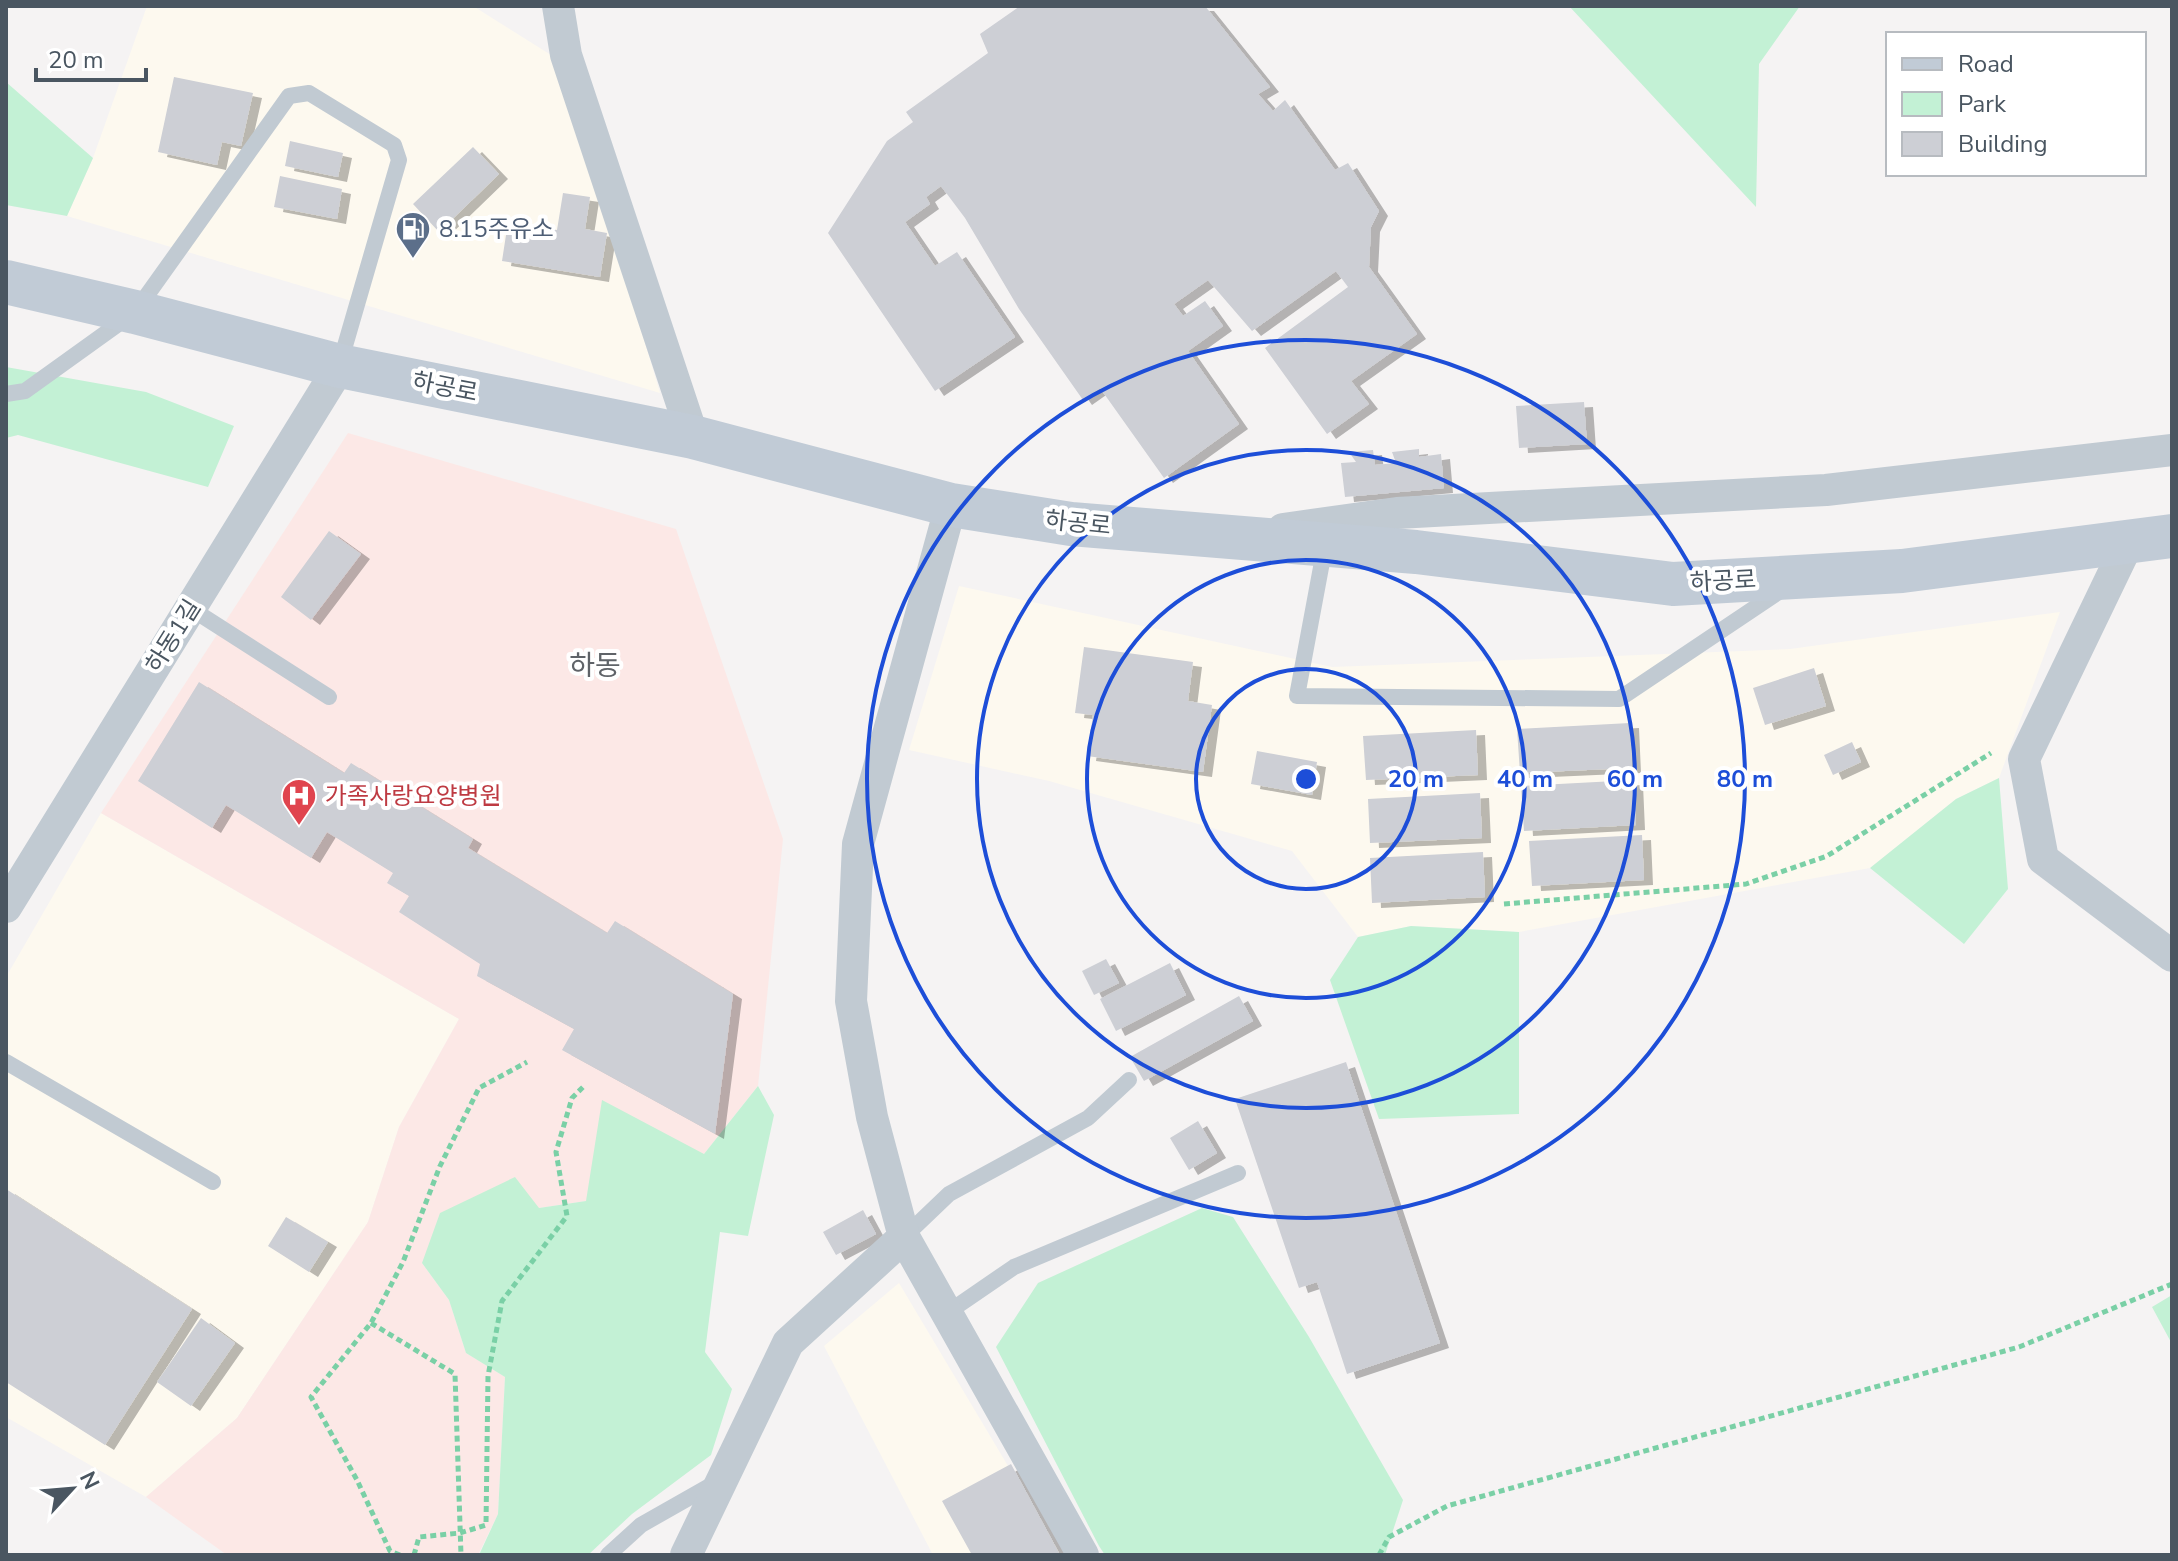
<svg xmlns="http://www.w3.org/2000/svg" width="2178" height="1561" viewBox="0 0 2178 1561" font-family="'Nunito Sans','Noto Sans KR',sans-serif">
<defs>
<filter id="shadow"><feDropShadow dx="9" dy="5" stdDeviation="0" flood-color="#0004"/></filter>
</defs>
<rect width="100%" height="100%" fill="#f5f3f3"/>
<path fill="#fdf9ef" d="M147,6h326l78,49 77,231 32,107 -593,-177 26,-58z
M959,586l373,81 458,-18 270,-37 -61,166 -43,21 -86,69 -351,64 -108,-6 -53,11 -66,-86 -243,-70 -140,-31z
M101,813l358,206 -60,108 -31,95 -131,196 -91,79 -140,-80v-440z
M899,1283l162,272h-128l-109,-209z"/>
<path fill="#fce8e6" d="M348,433l328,96 107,310 -25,247 -54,68 -118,47 -47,7 -117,55 27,37 17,53 39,24 -7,137 -20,41h-251l-81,-58 91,-79 131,-196 31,-95 60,-108 -358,-206z"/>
<path fill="#c3f1d5" d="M1569,6h231l-41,58 -3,143z
M6,82l87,76 -26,58 -61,-11z
M6,367l140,25 88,34 -26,61 -190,-52 -12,3z
M1999,778l9,111 -44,55 -94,-76 86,-69z
M1411,926l108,6v182l-140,5 -49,-139 28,-43z
M758,1086l16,29 -26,121 -28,-4 -15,120 27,37 -21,66 -79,59 -44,41h-109l19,-41 7,-137 -39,-24 -17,-53 -27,-37 18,-50 75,-36 24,31 47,-7 16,-101 102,54z
M1202,1208l31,9 76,120 94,163 -18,55h-280l-6,-9 -103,-199 42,-64z
M2172,1295v49l-20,-37z"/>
<path fill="#cdcfd5" filter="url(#shadow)" d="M1020,6h185l65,81 -12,7 15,17 12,-11 50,70 13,-7 31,48 -8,16 -2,40 48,67 -66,47 18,23 -42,30 -62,-86 83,-61 -12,-16 -84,60 -44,-51 -34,24 9,12 22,-15 18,25 -35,25 51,73 -75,54 -64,-90 -17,12 -64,-91 -54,-91 -24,-32 -15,11 4,7 -25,18 30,44 22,-14 58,85 -80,54 -107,-158 59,-92 26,-19 -7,-10 82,-59 -8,-19z
M174,77l79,16 -12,53 -19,-4 -5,23 -59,-13z
M290,141l53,12 -5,24 -53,-11z
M473,147l26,27 -60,58 -26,-28z
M280,176l62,13 -5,30 -63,-12z
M563,193l27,4 -5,32 22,4 -7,44 -98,-16 6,-39 49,8z
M1584,402l3,42 -68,4 -3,-42z
M1419,449v8l22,-3 3,34 -99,9 -4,-34 15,-1 -7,-10 24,-2 2,15 21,-2 -4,-11z
M329,531l32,23 -50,66 -30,-23z
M1084,647l109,15 -5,39 24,4 -9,67 -116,-16 6,-41 -18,-2z
M1814,668l12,38 -61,19 -12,-37z
M199,682l145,91 7,-10 122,76 -5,9 139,85 8,-12 118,73 -18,140 -153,-84 12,-21 -97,-53 3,-12 -81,-52 10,-16 -22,-13 6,-10 -66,-41 -16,26 -85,-53 -14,23 -74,-47z
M1630,723l2,45 -112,5 -3,-44z
M1476,730l2,45 -112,5 -3,-44z
M1852,742l9,20 -28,13 -9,-20z
M1257,751l60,11 -5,33 -61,-11z
M1634,780l2,45 -112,6 -3,-45z
M1480,793l2,45 -112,5 -2,-44z
M1642,835l2,45 -112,6 -3,-45z
M1483,852l2,45 -113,6 -2,-45z
M1106,959l13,24 -25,12 -12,-24z
M1170,963l16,32 -70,36 -16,-32z
M1239,996l14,25 -109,60 -14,-24z
M1346,1062l94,281 -93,31 -30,-92 -18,6 -64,-189z
M1198,1121l19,32 -28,17 -19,-32z
M6,1189l186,120 -87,136 -99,-63z
M863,1210l13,24 -40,21 -13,-23z
M286,1217l42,25 -19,30 -41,-26z
M201,1318l34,25 -44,63 -34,-24z
M1011,1464l49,91h-88l-30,-54z"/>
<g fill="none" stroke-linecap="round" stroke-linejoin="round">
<path stroke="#7ad0a6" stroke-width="5" stroke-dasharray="6 4" stroke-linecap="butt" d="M1504,904l242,-20 81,-28 164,-103
M371,1323l84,51 6,181
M400,1555l-10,-4 -33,-71 -46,-83 60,-74 32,-61 37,-96 39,-78 48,-26
M414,1555l5,-18 41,-4 26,-8 2,-149 14,-75 65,-85 -11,-64 16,-54 11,-11
M1379,1555l10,-18 58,-31 572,-159 153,-63"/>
<path stroke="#c1cad2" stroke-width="16" d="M6,394l19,-3 110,-79 154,-216 20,-3 85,52 5,15 -59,203
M1325,546l-28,150 322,3 164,-110
M190,608l139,89
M6,1062l207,120
M904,1237l45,-43 139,-76 41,-38
M947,1313l67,-46 224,-94
M608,1555l33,-30 74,-42"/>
<path stroke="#c1cad2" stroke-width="32" d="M558,6l8,49 127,382
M951,505l-93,339 -7,157 21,116 32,120 179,318
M1283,529l114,-16 429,-23 346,-40
M2129,541l-105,218 19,100 129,97
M6,907l334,-541
M686,1555l102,-212 116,-106"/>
<path stroke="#c1cbd6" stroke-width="44" d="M6,282l129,30 205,54 353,71 258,68 120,19 345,28 257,32 229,-13 270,-35"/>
</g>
<g fill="none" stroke="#1d4ed8" stroke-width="4">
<circle cx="1306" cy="779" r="110"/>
<circle cx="1306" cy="779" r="219"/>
<circle cx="1306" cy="779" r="329"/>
<circle cx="1306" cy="779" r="439"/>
</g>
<defs>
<symbol id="fuel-pin" viewBox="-11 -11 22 30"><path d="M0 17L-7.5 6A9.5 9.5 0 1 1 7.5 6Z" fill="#5c6f8a" stroke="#fff"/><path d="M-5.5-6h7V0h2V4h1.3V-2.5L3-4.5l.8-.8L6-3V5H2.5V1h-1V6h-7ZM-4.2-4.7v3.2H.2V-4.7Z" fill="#fff"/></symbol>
<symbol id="hospital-pin" viewBox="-11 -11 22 30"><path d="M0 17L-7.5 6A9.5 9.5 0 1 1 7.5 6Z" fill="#e0444e" stroke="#fff"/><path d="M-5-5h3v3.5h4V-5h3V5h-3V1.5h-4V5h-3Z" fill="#fff"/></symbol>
</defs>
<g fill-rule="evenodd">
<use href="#fuel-pin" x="393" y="209" width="40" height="54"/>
<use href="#hospital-pin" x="279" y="776" width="40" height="54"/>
</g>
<g text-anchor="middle" stroke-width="8" stroke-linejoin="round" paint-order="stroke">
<g font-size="24" fill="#4e5e75" stroke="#fff" text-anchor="start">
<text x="439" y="237">8.15주유소</text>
</g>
<g font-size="24" fill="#4a5661" stroke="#fff">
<text transform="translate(445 387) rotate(11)" y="8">하공로</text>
<text transform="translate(1078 523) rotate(6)" y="8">하공로</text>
<text transform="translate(1723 581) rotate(-3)" y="8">하공로</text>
<text transform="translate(173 636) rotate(-58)" y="8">하동1길</text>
</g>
<g font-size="24" fill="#be3a42" stroke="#fff" text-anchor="start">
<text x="325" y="804">가족사랑요양병원</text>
</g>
<g font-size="28" fill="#5f6368" stroke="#fff">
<text x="595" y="675">하동</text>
</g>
</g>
<circle cx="1306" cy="779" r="12" fill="#1d4ed8" stroke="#fff" stroke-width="4"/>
<g font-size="24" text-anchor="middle" font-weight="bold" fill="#1d4ed8" stroke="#fff" stroke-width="8" stroke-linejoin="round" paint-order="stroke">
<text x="1416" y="787">20 m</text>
<text x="1525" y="787">40 m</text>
<text x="1635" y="787">60 m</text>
<text x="1745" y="787">80 m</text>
</g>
<rect width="2178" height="1561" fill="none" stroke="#4a5661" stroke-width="16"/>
<rect x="1886" y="32" width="260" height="144" fill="#ffffff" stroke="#b7bbc0" stroke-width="2"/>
<rect x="1902" y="58" width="40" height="12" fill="#c1cbd6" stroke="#b7bbc0" stroke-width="2"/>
<text x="1958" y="72" font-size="24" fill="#4a5661">Road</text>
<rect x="1902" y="92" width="40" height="24" fill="#c3f1d5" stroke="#b7bbc0" stroke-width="2"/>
<text x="1958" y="112" font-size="24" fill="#4a5661">Park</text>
<rect x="1902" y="132" width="40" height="24" fill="#cdcfd5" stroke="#b7bbc0" stroke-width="2"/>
<text x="1958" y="152" font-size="24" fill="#4a5661">Building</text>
<g transform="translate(72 1489) rotate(64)" stroke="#ffffff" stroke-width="6" paint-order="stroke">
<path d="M0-6L14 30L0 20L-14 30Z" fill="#4a5661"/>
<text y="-12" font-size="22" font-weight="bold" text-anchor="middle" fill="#4a5661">N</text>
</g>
<path d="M36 68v12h110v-12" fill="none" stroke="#4a5661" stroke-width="4"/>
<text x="48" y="68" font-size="24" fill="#4a5661" stroke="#ffffff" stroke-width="6" paint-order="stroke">20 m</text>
</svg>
